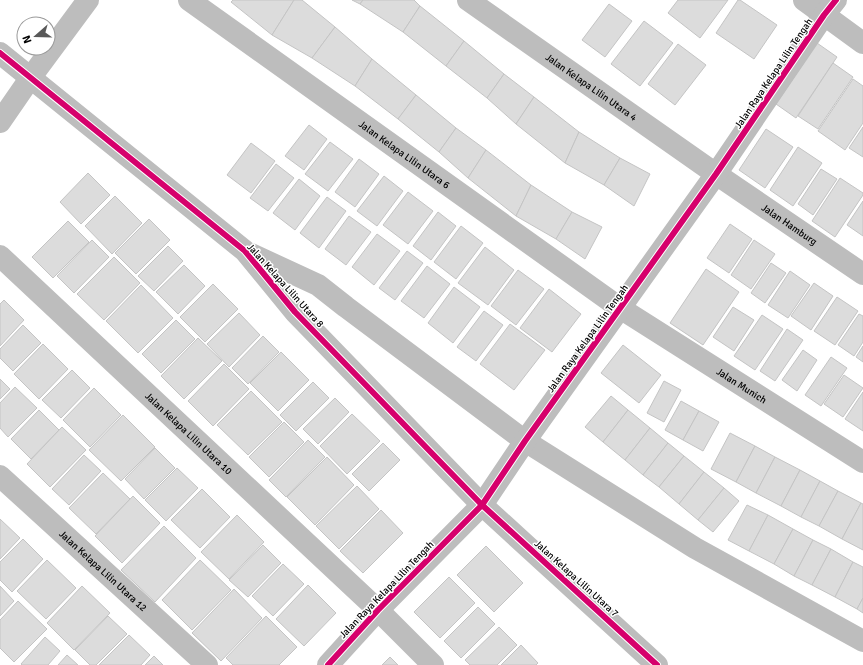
<svg xmlns="http://www.w3.org/2000/svg" width="863" height="665" font-family="Signika,sans-serif">
  <style>
    .building { fill: #dcdcdc; stroke: #c4c4c4 }
    .lines { fill: none; stroke-linecap: round; stroke-linejoin: round }
    .minor { stroke: #bdbdbd; stroke-width: 22 }
    .cycleway-casing { stroke: #fff; stroke-width: 8 }
    .cycleway { stroke: #d6006c; stroke-width: 6 }
    .labels { text-anchor: middle; stroke-width: 3; stroke-linejoin: round; paint-order: stroke }
    .street-label { font-size: 10px; fill: #000; stroke: #fff }
  </style>
  <rect width="100%" height="100%" fill="#fff"/>
  <g class="building">
    <polygon points="233,0 294,0 272,35 231,2"/>
    <polygon points="294,0 302,0 335,27 312,58 272,35"/>
    <polygon points="352,0 363,0 360,4"/>
    <polygon points="363,0 414,0 420,6 403,32 360,4"/>
    <polygon points="678,0 728,0 700,38 668,13"/>
    <polygon points="738,0 740,0 777,25 754,59 716,33"/>
    <polygon points="609,4 632,21 605,57 582,40"/>
    <polygon points="420,6 464,41 446,66 403,32"/>
    <polygon points="644,21 673,43 640,86 611,64"/>
    <polygon points="335,27 372,59 355,86 312,58"/>
    <polygon points="464,41 504,74 487,98 446,66"/>
    <polygon points="817,43 837,57 796,118 776,104"/>
    <polygon points="678,44 706,65 675,105 648,84"/>
    <polygon points="372,59 416,95 398,119 355,86"/>
    <polygon points="833,63 853,77 818,129 798,116"/>
    <polygon points="504,74 534,97 516,124 487,98"/>
    <polygon points="853,79 863,86 863,123 845,150 818,131"/>
    <polygon points="416,95 456,128 439,152 398,119"/>
    <polygon points="534,97 579,132 565,163 516,124"/>
    <polygon points="309,125 327,139 304,170 285,156"/>
    <polygon points="863,127 863,157 849,148"/>
    <polygon points="456,128 486,150 468,178 439,152"/>
    <polygon points="766,129 793,147 765,188 739,170"/>
    <polygon points="579,132 620,158 604,185 565,163"/>
    <polygon points="330,142 353,159 328,191 305,174"/>
    <polygon points="251,143 275,161 251,193 227,175"/>
    <polygon points="798,147 822,163 793,206 770,190"/>
    <polygon points="486,150 531,185 516,216 468,178"/>
    <polygon points="620,158 650,174 634,206 604,185"/>
    <polygon points="359,159 379,174 355,207 335,192"/>
    <polygon points="276,164 294,178 268,211 250,198"/>
    <polygon points="821,169 837,179 813,215 798,204"/>
    <polygon points="88,173 110,195 81,224 60,202"/>
    <polygon points="384,176 403,191 377,226 357,211"/>
    <polygon points="840,178 863,193 863,195 835,237 812,221"/>
    <polygon points="299,179 320,196 295,230 273,213"/>
    <polygon points="531,185 572,212 556,239 516,216"/>
    <polygon points="408,192 433,211 408,244 383,225"/>
    <polygon points="115,196 142,223 112,254 85,226"/>
    <polygon points="327,197 346,211 319,248 300,233"/>
    <polygon points="863,201 863,236 847,225"/>
    <polygon points="438,212 456,226 431,260 413,246"/>
    <polygon points="572,212 602,227 585,259 556,239"/>
    <polygon points="349,216 371,232 346,265 325,249"/>
    <polygon points="149,219 170,240 136,274 115,253"/>
    <polygon points="68,221 89,242 53,278 32,257"/>
    <polygon points="730,224 752,239 729,273 707,258"/>
    <polygon points="461,226 483,243 456,279 434,262"/>
    <polygon points="377,234 400,251 374,285 352,267"/>
    <polygon points="92,240 109,257 74,293 57,276"/>
    <polygon points="754,240 775,254 751,289 731,275"/>
    <polygon points="168,246 183,261 154,291 138,276"/>
    <polygon points="485,247 514,270 488,305 458,283"/>
    <polygon points="407,251 423,263 395,300 379,288"/>
    <polygon points="114,257 140,283 104,320 77,294"/>
    <polygon points="771,263 786,273 765,303 751,293"/>
    <polygon points="184,265 205,286 178,314 156,292"/>
    <polygon points="427,266 450,284 424,318 401,301"/>
    <polygon points="706,269 739,292 703,345 670,323"/>
    <polygon points="518,270 544,289 516,325 491,306"/>
    <polygon points="790,271 810,285 788,318 768,305"/>
    <polygon points="814,283 833,296 811,330 791,316"/>
    <polygon points="213,284 238,309 205,342 180,317"/>
    <polygon points="141,285 173,318 138,353 106,321"/>
    <polygon points="454,287 480,307 453,343 428,323"/>
    <polygon points="549,289 581,314 552,352 520,328"/>
    <polygon points="837,297 858,311 835,345 814,331"/>
    <polygon points="4,300 24,320 0,346 0,304"/>
    <polygon points="733,307 754,320 734,351 713,337"/>
    <polygon points="484,311 503,325 476,361 457,347"/>
    <polygon points="239,313 260,335 229,367 207,344"/>
    <polygon points="859,314 863,316 863,342 854,356 838,345"/>
    <polygon points="762,315 783,329 755,370 734,356"/>
    <polygon points="176,320 195,339 161,373 142,354"/>
    <polygon points="510,324 545,350 514,390 480,364"/>
    <polygon points="23,325 41,343 13,371 0,358 0,349"/>
    <polygon points="787,329 803,340 775,381 760,371"/>
    <polygon points="263,336 279,352 248,384 232,368"/>
    <polygon points="198,338 222,361 184,399 161,376"/>
    <polygon points="43,344 68,369 39,399 14,374"/>
    <polygon points="623,345 661,375 639,403 601,373"/>
    <polygon points="863,346 863,362 856,357"/>
    <polygon points="803,350 817,360 797,391 782,380"/>
    <polygon points="281,352 309,380 278,411 250,383"/>
    <polygon points="831,357 847,368 821,406 805,395"/>
    <polygon points="224,364 249,389 213,426 188,401"/>
    <polygon points="72,370 90,388 61,418 42,400"/>
    <polygon points="844,375 863,388 843,417 824,404"/>
    <polygon points="0,379 10,389 0,399"/>
    <polygon points="664,381 681,390 664,422 647,413"/>
    <polygon points="313,382 329,398 296,431 280,415"/>
    <polygon points="15,387 37,408 8,437 0,428 0,403"/>
    <polygon points="94,388 121,415 90,447 63,420"/>
    <polygon points="251,391 282,422 248,455 217,425"/>
    <polygon points="863,392 863,431 845,419"/>
    <polygon points="611,396 628,410 603,442 585,427"/>
    <polygon points="335,398 349,412 318,444 303,429"/>
    <polygon points="681,401 699,411 683,440 665,430"/>
    <polygon points="39,410 59,430 31,459 11,439"/>
    <polygon points="628,410 650,428 625,460 603,442"/>
    <polygon points="699,411 719,422 703,451 683,440"/>
    <polygon points="352,414 380,441 347,474 320,446"/>
    <polygon points="123,415 155,447 121,481 89,450"/>
    <polygon points="284,422 304,442 269,477 249,457"/>
    <polygon points="62,427 86,450 50,487 27,464"/>
    <polygon points="650,428 668,443 643,475 625,460"/>
    <polygon points="730,433 755,446 736,482 711,469"/>
    <polygon points="308,440 325,457 286,497 269,480"/>
    <polygon points="383,443 400,460 369,491 352,474"/>
    <polygon points="668,443 684,456 659,487 643,475"/>
    <polygon points="755,446 775,457 756,493 736,482"/>
    <polygon points="155,448 175,468 144,499 125,479"/>
    <polygon points="84,455 101,471 69,505 52,489"/>
    <polygon points="684,456 704,472 679,504 659,487"/>
    <polygon points="327,457 354,485 315,525 287,497"/>
    <polygon points="775,457 800,470 781,506 756,493"/>
    <polygon points="177,468 198,488 166,521 145,500"/>
    <polygon points="800,470 820,481 801,517 781,506"/>
    <polygon points="704,472 724,488 698,520 679,504"/>
    <polygon points="103,473 130,499 96,534 69,508"/>
    <polygon points="820,481 838,491 819,526 801,517"/>
    <polygon points="357,486 379,509 339,549 316,526"/>
    <polygon points="724,488 739,501 713,532 698,520"/>
    <polygon points="202,489 230,517 200,548 171,520"/>
    <polygon points="838,491 861,503 842,539 819,526"/>
    <polygon points="133,496 160,523 122,563 95,536"/>
    <polygon points="861,503 863,504 863,550 842,539"/>
    <polygon points="747,505 768,515 749,551 728,540"/>
    <polygon points="381,510 403,533 363,573 340,551"/>
    <polygon points="237,515 264,542 229,579 201,552"/>
    <polygon points="768,515 793,529 774,564 749,551"/>
    <polygon points="0,519 20,538 0,559"/>
    <polygon points="164,526 196,558 155,602 121,570"/>
    <polygon points="793,529 813,540 794,576 774,564"/>
    <polygon points="23,539 43,559 12,592 0,580 0,562"/>
    <polygon points="813,540 831,549 812,585 794,576"/>
    <polygon points="263,545 281,563 248,597 229,580"/>
    <polygon points="486,546 523,583 494,612 457,575"/>
    <polygon points="831,549 853,562 835,597 812,585"/>
    <polygon points="47,560 76,588 46,619 17,591"/>
    <polygon points="200,560 231,590 192,630 162,600"/>
    <polygon points="853,562 863,567 863,598 857,609 835,597"/>
    <polygon points="283,564 304,584 273,616 252,596"/>
    <polygon points="449,577 475,603 440,638 414,612"/>
    <polygon points="308,585 336,613 304,646 276,619"/>
    <polygon points="0,586 14,601 0,616"/>
    <polygon points="82,586 110,613 74,650 47,623"/>
    <polygon points="234,589 262,618 221,661 192,633"/>
    <polygon points="863,598 863,613 857,609"/>
    <polygon points="18,601 47,629 14,662 0,648 0,620"/>
    <polygon points="478,607 495,624 461,658 444,641"/>
    <polygon points="108,616 127,634 96,665 90,665 75,650"/>
    <polygon points="266,616 297,647 279,665 233,665 226,658"/>
    <polygon points="499,627 517,645 497,665 470,665 465,660"/>
    <polygon points="129,635 150,655 141,665 99,665"/>
    <polygon points="45,637 60,651 48,665 22,665 21,664"/>
    <polygon points="521,645 538,663 536,665 501,665"/>
    <polygon points="67,655 78,665 58,665"/>
    <polygon points="154,656 163,665 145,665"/>
    <polygon points="390,657 398,665 382,665"/>
  </g>
  <g class="lines">
    <g class="minor">
      <path id="s1" d="M189 0 620 308 863 462"/>
      <path id="s2" d="M468 0 716 174 863 274"/>
      <polyline points="804,0 863,43"/>
      <polyline points="0,53 245,251 295,312 482,505 657,665"/>
      <polyline points="0,122 31,77 88,0"/>
      <polyline points="251,254 318,285 346,307 525,441 695,548 863,641"/>
      <path id="s3" d="M0 256 378 610 433 665"/>
      <path id="s4" d="M0 476 207 665"/>
      <polyline points="328,665 378,610 482,505 525,441 716,174 824,15 836,0"/>
    </g>
    <defs>
      <g id="cycleway">
        <polyline points="0,53 245,251 295,312 482,505 657,665"/>
        <polyline points="328,665 378,610 482,505 525,441 716,174 824,15 836,0"/>
      </g>
    </defs>
    <use href="#cycleway" class="cycleway-casing"/>
    <use href="#cycleway" class="cycleway"/>
  </g>
  <g class="labels">
    <g class="street-label">
      <text transform="translate(773 73) rotate(-56)" y="4">Jalan Raya Kelapa Lilin Tengah</text>
      <text dy="4" stroke="none"><textPath href="#s2" startOffset="151">Jalan Kelapa Lilin Utara 4</textPath></text>
      <text dy="4" stroke="none"><textPath href="#s1" startOffset="265">Jalan Kelapa Lilin Utara 6</textPath></text>
      <text dy="4" stroke="none"><textPath href="#s2" startOffset="392">Jalan Hamburg</textPath></text>
      <text transform="translate(286 285) rotate(48)" y="4">Jalan Kelapa Lilin Utara 8</text>
      <text transform="translate(587 338) rotate(-54)" y="4">Jalan Raya Kelapa Lilin Tengah</text>
      <text dy="4" stroke="none"><textPath href="#s1" startOffset="674">Jalan Munich</textPath></text>
      <text dy="4" stroke="none"><textPath href="#s3" startOffset="259">Jalan Kelapa Lilin Utara 10</textPath></text>
      <text dy="4" stroke="none"><textPath href="#s4" startOffset="140">Jalan Kelapa Lilin Utara 12</textPath></text>
      <text transform="translate(577 578) rotate(42)" y="4">Jalan Kelapa Lilin Utara 7</text>
      <text transform="translate(386 589) rotate(-46)" y="4">Jalan Raya Kelapa Lilin Tengah</text>
    </g>
  </g>
  <g transform="translate(36 36) rotate(250)"><circle r="19" fill="#ffffff" stroke="#999999"/>
  <path d="M0-3L7 15L0 10L-7 15Z" fill="#595959"/>
  <text y="-6" font-size="11" font-weight="bold" text-anchor="middle" fill="#000000">N</text>
  </g>
</svg>
